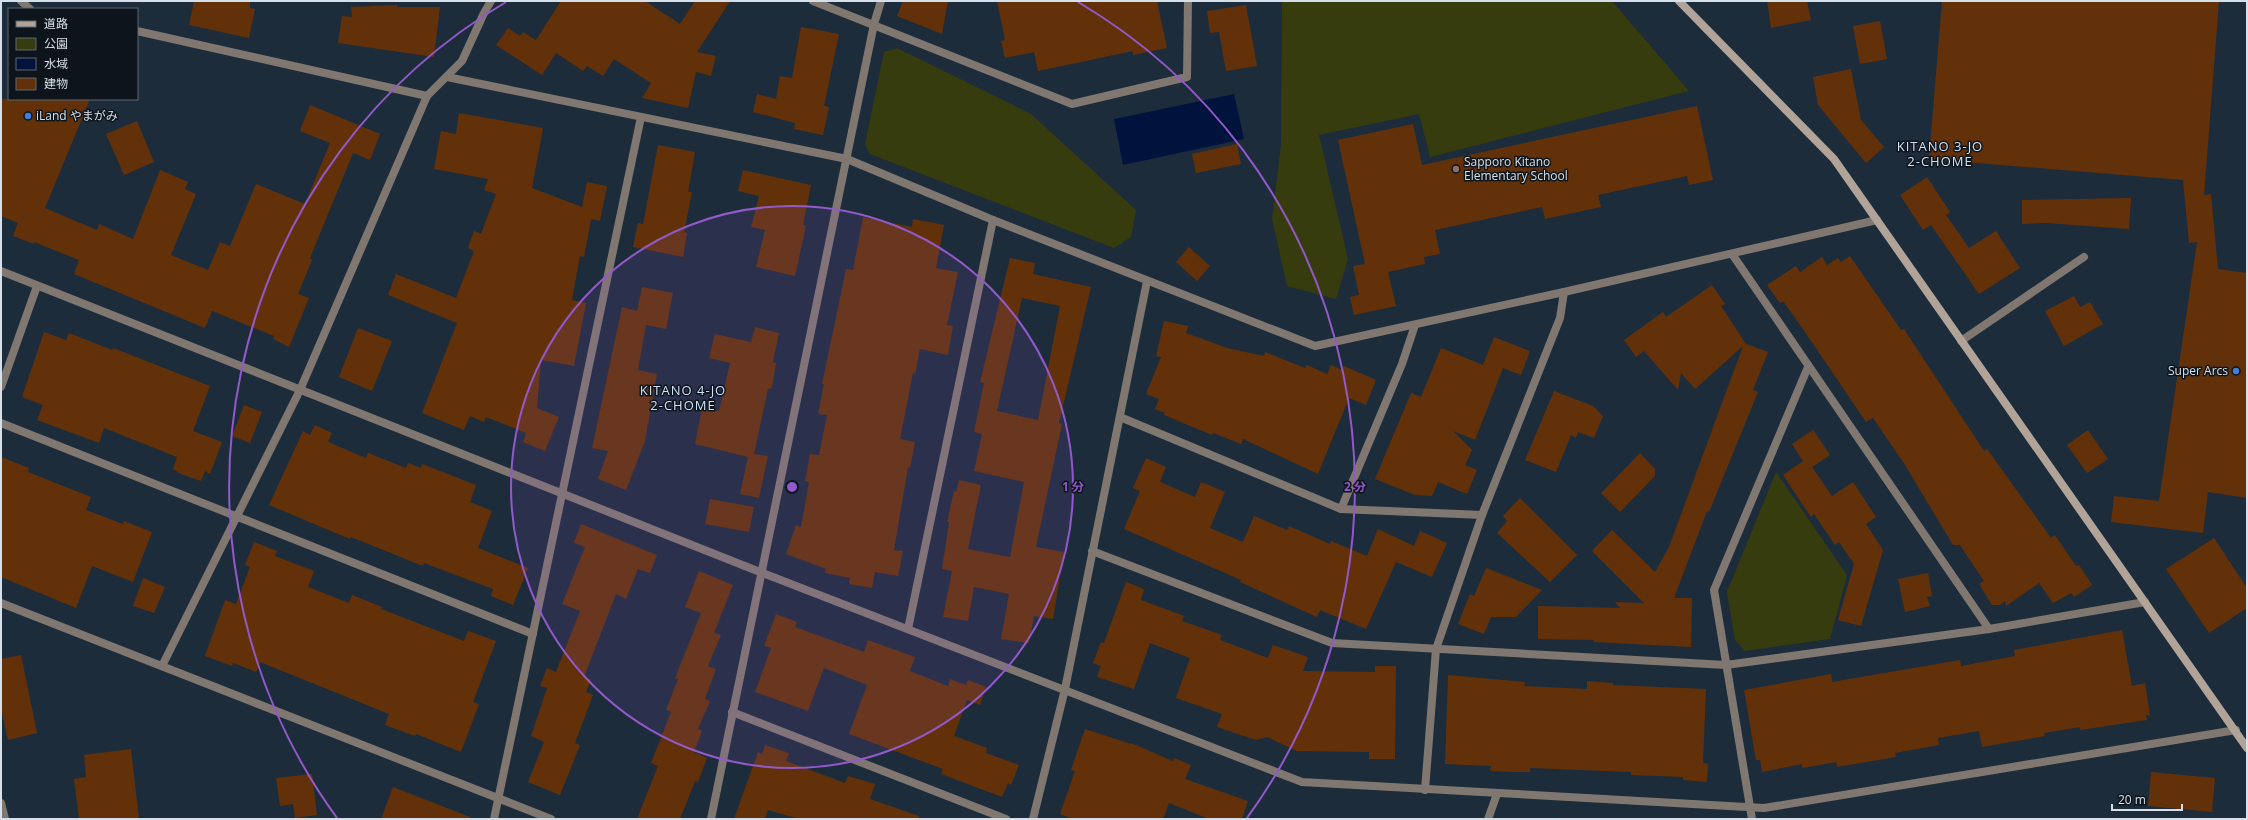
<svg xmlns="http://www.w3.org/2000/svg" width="2248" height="820" font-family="'Open Sans','Noto Sans JP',sans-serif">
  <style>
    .green { fill: #363c0e }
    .water { fill: #00133d }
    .building { fill: #633109; fill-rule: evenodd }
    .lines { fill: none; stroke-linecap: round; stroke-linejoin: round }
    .lane { stroke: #807770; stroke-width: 8 }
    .street { stroke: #807770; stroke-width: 8 }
    .secondary { stroke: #b1a397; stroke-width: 8 }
    .ring { fill: none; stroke: #9259ca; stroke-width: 2 }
    .shop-dot { fill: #3f7fe0; stroke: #0d141b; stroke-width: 1.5 }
    .education-dot { fill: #8d6e63; stroke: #0d141b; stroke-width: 1.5 }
    .labels { text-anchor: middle; stroke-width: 3; stroke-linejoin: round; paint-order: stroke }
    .poi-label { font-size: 12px; fill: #d6e0ea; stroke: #0d141b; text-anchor: start }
    .neighbourhood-label { font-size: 13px; letter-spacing: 1px; fill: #cfe2f6; stroke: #0d141b }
    .centre { fill: #9259ca; stroke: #0d141b; stroke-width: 2 }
    .ring-label { font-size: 12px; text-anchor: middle; font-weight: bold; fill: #9259ca; stroke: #0d141b; stroke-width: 3; stroke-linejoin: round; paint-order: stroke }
  </style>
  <rect width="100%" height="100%" fill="#1d2c3b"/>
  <g class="green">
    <polygon points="1282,1 1612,1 1689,91 1430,157 1419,114 1319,135 1348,259 1336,299 1287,286 1272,219 1281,145"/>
    <polygon points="897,48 1031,114 1136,210 1131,237 1114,248 870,154 865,144 884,52"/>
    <polygon points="1776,472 1847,575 1830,639 1745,651 1735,640 1727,592"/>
  </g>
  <polygon class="water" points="1234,94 1244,139 1123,165 1114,119"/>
  <g class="building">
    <polygon points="194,1 250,1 250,8 255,9 249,38 189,25"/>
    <polygon points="561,1 645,1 680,24 695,1 730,1 697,52 716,56 711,76 696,72 688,108 642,98 651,83 614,59 603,76 587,66 583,71 556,53 542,75 496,45 508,28 520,36 523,32 536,40"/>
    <polygon points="903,1 948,1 942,34 897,16"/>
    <polygon points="997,1 1157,1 1167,48 1133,55 1133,51 1038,71 1034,52 1005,58 1001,41 1005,40"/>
    <polygon points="1767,1 1807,1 1811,20 1771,28"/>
    <polygon points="1942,1 2219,1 2204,195 2211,194 2218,269 2247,273 2247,498 2208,492 2203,533 2111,522 2114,496 2159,501 2197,242 2189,243 2183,180 1929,159"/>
    <polygon points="397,5 397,7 440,7 434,57 338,43 342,16 352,17 351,7"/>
    <polygon points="1246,5 1257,66 1226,71 1219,32 1210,33 1207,11"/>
    <polygon points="1880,21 1887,59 1860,64 1853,26"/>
    <polygon points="801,27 839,34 824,106 829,107 823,135 794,129 795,123 753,112 757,94 776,99 780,76 792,78"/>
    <polygon points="1851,69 1861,120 1884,147 1866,163 1818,105 1813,77"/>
    <polygon points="1,99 90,99 45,208 97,230 99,224 133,239 160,170 188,182 185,189 196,194 171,255 208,270 220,242 230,246 256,184 305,204 330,143 300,131 310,105 380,134 370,160 353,153 310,258 312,260 298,294 309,298 289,347 273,339 274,336 212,311 205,328 74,274 79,260 34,242 34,244 13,236 18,223 1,216"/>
    <polygon points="1697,106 1713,180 1689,185 1687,176 1598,195 1601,207 1545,219 1542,207 1435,230 1440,254 1424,257 1425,264 1388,272 1396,306 1354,315 1350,297 1359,295 1353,266 1365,264 1338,140 1413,124 1422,165"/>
    <polygon points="459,113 543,128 532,188 582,207 587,182 607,186 600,221 591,219 584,257 580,256 572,300 586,303 574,366 541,360 537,408 559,417 545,451 523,442 526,433 486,417 484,422 470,416 464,430 422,413 457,323 388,295 396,274 456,298 474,251 468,248 474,231 481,234 496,194 484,190 488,179 434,169 441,131 456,134"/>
    <polygon points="137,121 154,162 124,175 106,134"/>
    <polygon points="1237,144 1241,164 1196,173 1192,154"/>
    <polygon points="658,145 695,152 688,192 692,192 684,232 687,233 683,257 633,247 638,223 643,224"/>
    <polygon points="743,170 811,185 803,225 806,226 795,276 756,267 765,230 751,227 759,196 738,191"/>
    <polygon points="1927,177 1950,212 1946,215 1969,248 1996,231 2020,268 1979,294 1931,225 1923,230 1900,195"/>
    <polygon points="2131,198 2129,229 2046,223 2022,224 2022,200"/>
    <polygon points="863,217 912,227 913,219 944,225 936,268 958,272 947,325 953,326 948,355 920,349 915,374 913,373 900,439 915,442 910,468 908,467 894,550 903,551 898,576 875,572 872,588 849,584 850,578 825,573 826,569 786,554 796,525 801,527 809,482 805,481 810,454 819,455 827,415 818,414 824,384 822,384 846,269 853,270"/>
    <polygon points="1189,247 1210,266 1197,281 1176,262"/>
    <polygon points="1850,256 1901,330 1904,329 1984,451 1987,449 2051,538 2055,535 2076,566 2079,565 2092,585 2074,597 2071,593 2053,603 2039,583 2006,606 2005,601 2000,605 1992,605 1979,584 1984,581 1960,545 1953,545 1905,465 1873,418 1866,422 1803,329 1783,301 1780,303 1767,285 1796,266 1800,272 1822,257 1827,265 1838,258 1841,262"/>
    <path d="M1010 258 1035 263 1033 274 1091 287 1059 423 1062 424 1036 547 1064 552 1053 619 1034 616 1029 643 1001 639 1009 594 974 587 968 621 943 617 952 571 942 569 949 522H947L954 491 956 492 959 480 981 485 968 549 1010 557 1024 482 974 471 982 434 974 432 984 383 980 382ZM1022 298 1060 306 1038 420 997 411Z"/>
    <polygon points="1712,285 1725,304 1721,306 1746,344 1768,352 1753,390 1758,392 1709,512 1707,511 1674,598 1692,598 1691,647 1594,642 1594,640 1538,639 1538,606 1620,608 1615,602 1644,603 1592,551 1612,530 1655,572 1669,547 1743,346 1695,389 1681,373 1678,390 1644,351 1636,357 1624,340 1663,312 1666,317"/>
    <polygon points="642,287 673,293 666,329 646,325 638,370 657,374 645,441 626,490 598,479 608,451 592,448 622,307 637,311"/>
    <polygon points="2074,296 2080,307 2090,302 2103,324 2064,346 2045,311"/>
    <polygon points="1164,321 1188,326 1186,333 1227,348 1264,356 1265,352 1305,368 1307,365 1327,374 1331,365 1342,370 1344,366 1376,380 1366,405 1349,398 1318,474 1243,439 1241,444 1213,433 1212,435 1164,415 1165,413 1155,409 1159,399 1146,394 1161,357 1156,356"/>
    <polygon points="755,327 779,333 773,362 776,363 773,382 771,389 768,389 754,454 768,456 759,498 740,494 748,457 695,444 702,408 719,411 730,363 709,358 715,334 751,342"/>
    <polygon points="358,328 392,341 372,391 339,377"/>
    <polygon points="44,332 66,340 69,333 112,350 113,348 210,386 193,431 222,442 210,474 205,471 201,481 181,474 173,469 177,457 104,428 99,443 37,420 43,405 22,397"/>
    <polygon points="1494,337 1530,351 1521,375 1503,368 1475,440 1453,431 1472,450 1465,465 1477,470 1467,494 1438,482 1432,496 1415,495 1375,479 1411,393 1421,397 1441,348 1483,365"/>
    <polygon points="1554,391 1593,406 1603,416 1594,438 1578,432 1576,438 1571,435 1556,472 1525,460"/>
    <polygon points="244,405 262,412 250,443 232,436"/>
    <polygon points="315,425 332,433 328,442 366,458 368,453 406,468 408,463 421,468 422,464 476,485 470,502 492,511 478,548 528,568 513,605 491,596 493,589 424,563 423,566 351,537 350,539 269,505 303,431 310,435"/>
    <polygon points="1813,430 1830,455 1812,467 1832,496 1853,482 1876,517 1866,524 1883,550 1861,626 1838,620 1854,564 1839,542 1835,545 1814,514 1811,517 1783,475 1803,461 1792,444"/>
    <polygon points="2088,430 2108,459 2087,473 2067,445"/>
    <polygon points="1640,453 1655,469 1655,476 1620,512 1601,493"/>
    <polygon points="1,457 29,468 28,472 91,497 86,510 123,524 124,521 152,532 133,582 92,566 76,608 1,577"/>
    <polygon points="1146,458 1166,467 1160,482 1195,497 1201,482 1225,492 1210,528 1243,542 1254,516 1287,530 1289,526 1330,544 1331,541 1367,556 1378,529 1414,546 1420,531 1447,543 1432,577 1396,562 1366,629 1320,610 1317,617 1240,582 1241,580 1124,529 1140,491 1133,488"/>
    <polygon points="1520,498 1577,555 1550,582 1497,533 1507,521 1503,516"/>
    <polygon points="710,499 754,507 749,532 705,524"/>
    <polygon points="581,524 657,555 650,573 638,569 626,599 616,594 584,677 591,680 586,692 593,695 575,743 580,745 560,795 528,782 544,742 531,736 547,688 540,686 547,668 556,672 580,611 562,604 585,547 574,543"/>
    <polygon points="2214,538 2247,588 2247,608 2209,633 2166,569"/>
    <polygon points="254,542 277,551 275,556 314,571 308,587 349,603 352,595 382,607 381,609 464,641 468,631 496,641 473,702 479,704 461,752 416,734 415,736 385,725 389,714 260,662 256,672 233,663 232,666 205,656 225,600 236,604 250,567 245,565"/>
    <polygon points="1486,568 1542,590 1516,617 1491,617 1484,634 1458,624 1470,594 1474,596"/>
    <polygon points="699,571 733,585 714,633 721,635 708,666 716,669 705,699 710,701 698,729 702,731 694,752 707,758 698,782 695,781 680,819 637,819 658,766 651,763 671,712 666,710 678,679 675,678 701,613 685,607"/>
    <polygon points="1928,573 1932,596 1927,597 1930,606 1905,612 1898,579"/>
    <polygon points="143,578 165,587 154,613 133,606"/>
    <polygon points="1126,582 1144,589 1141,600 1184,616 1182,621 1222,635 1220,640 1268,658 1273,645 1308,657 1303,671 1375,672 1375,666 1396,666 1395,759 1369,759 1369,752 1297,751 1267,737 1256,740 1217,727 1222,714 1176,698 1190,658 1150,643 1134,689 1097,677 1101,666 1093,663 1101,642 1104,643"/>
    <polygon points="776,614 797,622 795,627 864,652 868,640 915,657 910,671 948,686 950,679 966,685 968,680 986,687 980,705 967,700 954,736 987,748 986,753 1019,765 1011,785 1008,783 1002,797 941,774 943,769 849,734 867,685 824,668 808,711 755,692 771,648 764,646"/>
    <polygon points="2122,630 2132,686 2145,683 2150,715 2146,715 2147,720 2080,730 2080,727 2044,733 2045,736 1982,747 1979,731 1938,738 1939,745 1895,753 1896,757 1837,767 1836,762 1802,768 1802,764 1762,772 1760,760 1756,760 1744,690 1831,674 1832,682 1960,660 1961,666 2015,656 2014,650"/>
    <polygon points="21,655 37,733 8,740 1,709 1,659"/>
    <polygon points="1448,675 1525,682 1524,686 1587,689 1587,681 1613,683 1613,685 1706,689 1703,763 1708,764 1707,782 1683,780 1683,777 1631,775 1631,772 1530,768 1530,772 1513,772 1490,771 1491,766 1445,764"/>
    <polygon points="1085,729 1131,744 1131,743 1173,761 1174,758 1191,765 1185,779 1248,801 1242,819 1209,819 1169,803 1163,819 1073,819 1060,814 1075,771 1071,770"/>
    <polygon points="765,745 789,753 786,761 845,783 848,776 875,784 870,799 919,816 919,819 799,819 768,810 765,819 734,819 758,752 762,754"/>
    <polygon points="131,749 139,819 79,819 74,779 86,777 84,755"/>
    <polygon points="2151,772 2215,778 2212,812 2148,806"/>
    <polygon points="312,774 317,815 295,818 293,804 280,806 276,778"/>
    <polygon points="393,787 470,817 469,819 381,819"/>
  </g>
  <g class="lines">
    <polyline class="lane" points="1961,341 2084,257"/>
    <g class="street">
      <polyline points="21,1 30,9"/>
      <polyline points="813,1 1072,104 1187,77 1188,1"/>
      <polyline points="137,31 427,96"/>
      <polyline points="447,77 847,159 993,220 1315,346 1564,292 1877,220"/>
      <polyline points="1732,254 1989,629"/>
      <polyline points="1,271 760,572 1302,782 1764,808 2236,730"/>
      <polyline points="1,387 37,286"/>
      <polyline points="1120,417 1341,509 1482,515"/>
      <polyline points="1,423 533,634"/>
      <polyline points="1341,509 1402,364 1415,325"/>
      <polyline points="1092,551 1332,643 1726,665 1989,629 2145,602"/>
      <polyline points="1,603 551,819"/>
      <polyline points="908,629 993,220"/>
      <polyline points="162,666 300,390 427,96 462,61 484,13 491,1"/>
      <polyline points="732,712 1006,819"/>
      <polyline points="1425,790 1436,649 1482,515 1560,318 1564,292"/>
      <polyline points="1,803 5,819"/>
      <polyline points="494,819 641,117"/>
      <polyline points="711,819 874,24 881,1"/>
      <polyline points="1033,819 1065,689 1147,281"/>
      <polyline points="1488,819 1497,794"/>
      <polyline points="1752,819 1714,590 1808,367"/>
    </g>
    <polyline class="secondary" points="1679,1 1834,159 2247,748"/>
  </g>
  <circle cx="792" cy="487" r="281" fill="#9259ca" fill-opacity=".12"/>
  <g class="ring">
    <circle cx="792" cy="487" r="281"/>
    <path d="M337 818A563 563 0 0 1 506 2M1078 2A563 563 0 0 1 1247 818"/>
  </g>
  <g class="shop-dot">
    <circle cx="28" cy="116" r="4"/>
    <circle cx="2236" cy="371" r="4"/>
  </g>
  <circle class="education-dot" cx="1456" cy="169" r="4"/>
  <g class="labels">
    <g class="poi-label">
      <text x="36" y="120">iLand やまがみ</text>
      <text x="1464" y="166">Sapporo Kitano<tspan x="1464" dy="14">Elementary School</tspan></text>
      <text x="2228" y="375" text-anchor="end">Super Arcs</text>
    </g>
    <g class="neighbourhood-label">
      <text x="1940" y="151">KITANO 3-JO<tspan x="1940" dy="15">2-CHOME</tspan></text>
      <text x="683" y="395">KITANO 4-JO<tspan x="683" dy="15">2-CHOME</tspan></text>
    </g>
  </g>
  <circle cx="792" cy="487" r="6" class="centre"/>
  <g class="ring-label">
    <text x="1073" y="491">1 分</text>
    <text x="1355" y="491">2 分</text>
  </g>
  <rect width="2248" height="820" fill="none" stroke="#d6e0ea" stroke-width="4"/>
  <rect x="8" y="8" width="130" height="92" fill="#0d141b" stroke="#5d666e"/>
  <rect x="16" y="21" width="20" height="6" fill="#b1a397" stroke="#5d666e"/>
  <text x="44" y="28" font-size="12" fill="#d6e0ea">道路</text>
  <rect x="16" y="38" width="20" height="12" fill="#363c0e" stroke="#5d666e"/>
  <text x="44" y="48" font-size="12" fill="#d6e0ea">公園</text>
  <rect x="16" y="58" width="20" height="12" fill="#00133d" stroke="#5d666e"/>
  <text x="44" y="68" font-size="12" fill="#d6e0ea">水域</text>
  <rect x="16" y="78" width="20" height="12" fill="#633109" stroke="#5d666e"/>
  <text x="44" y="88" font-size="12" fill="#d6e0ea">建物</text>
  <path d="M2112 804v6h70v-6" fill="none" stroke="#d6e0ea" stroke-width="2"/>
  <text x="2118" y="804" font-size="12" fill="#d6e0ea" stroke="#0d141b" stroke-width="3" paint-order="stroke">20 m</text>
</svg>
